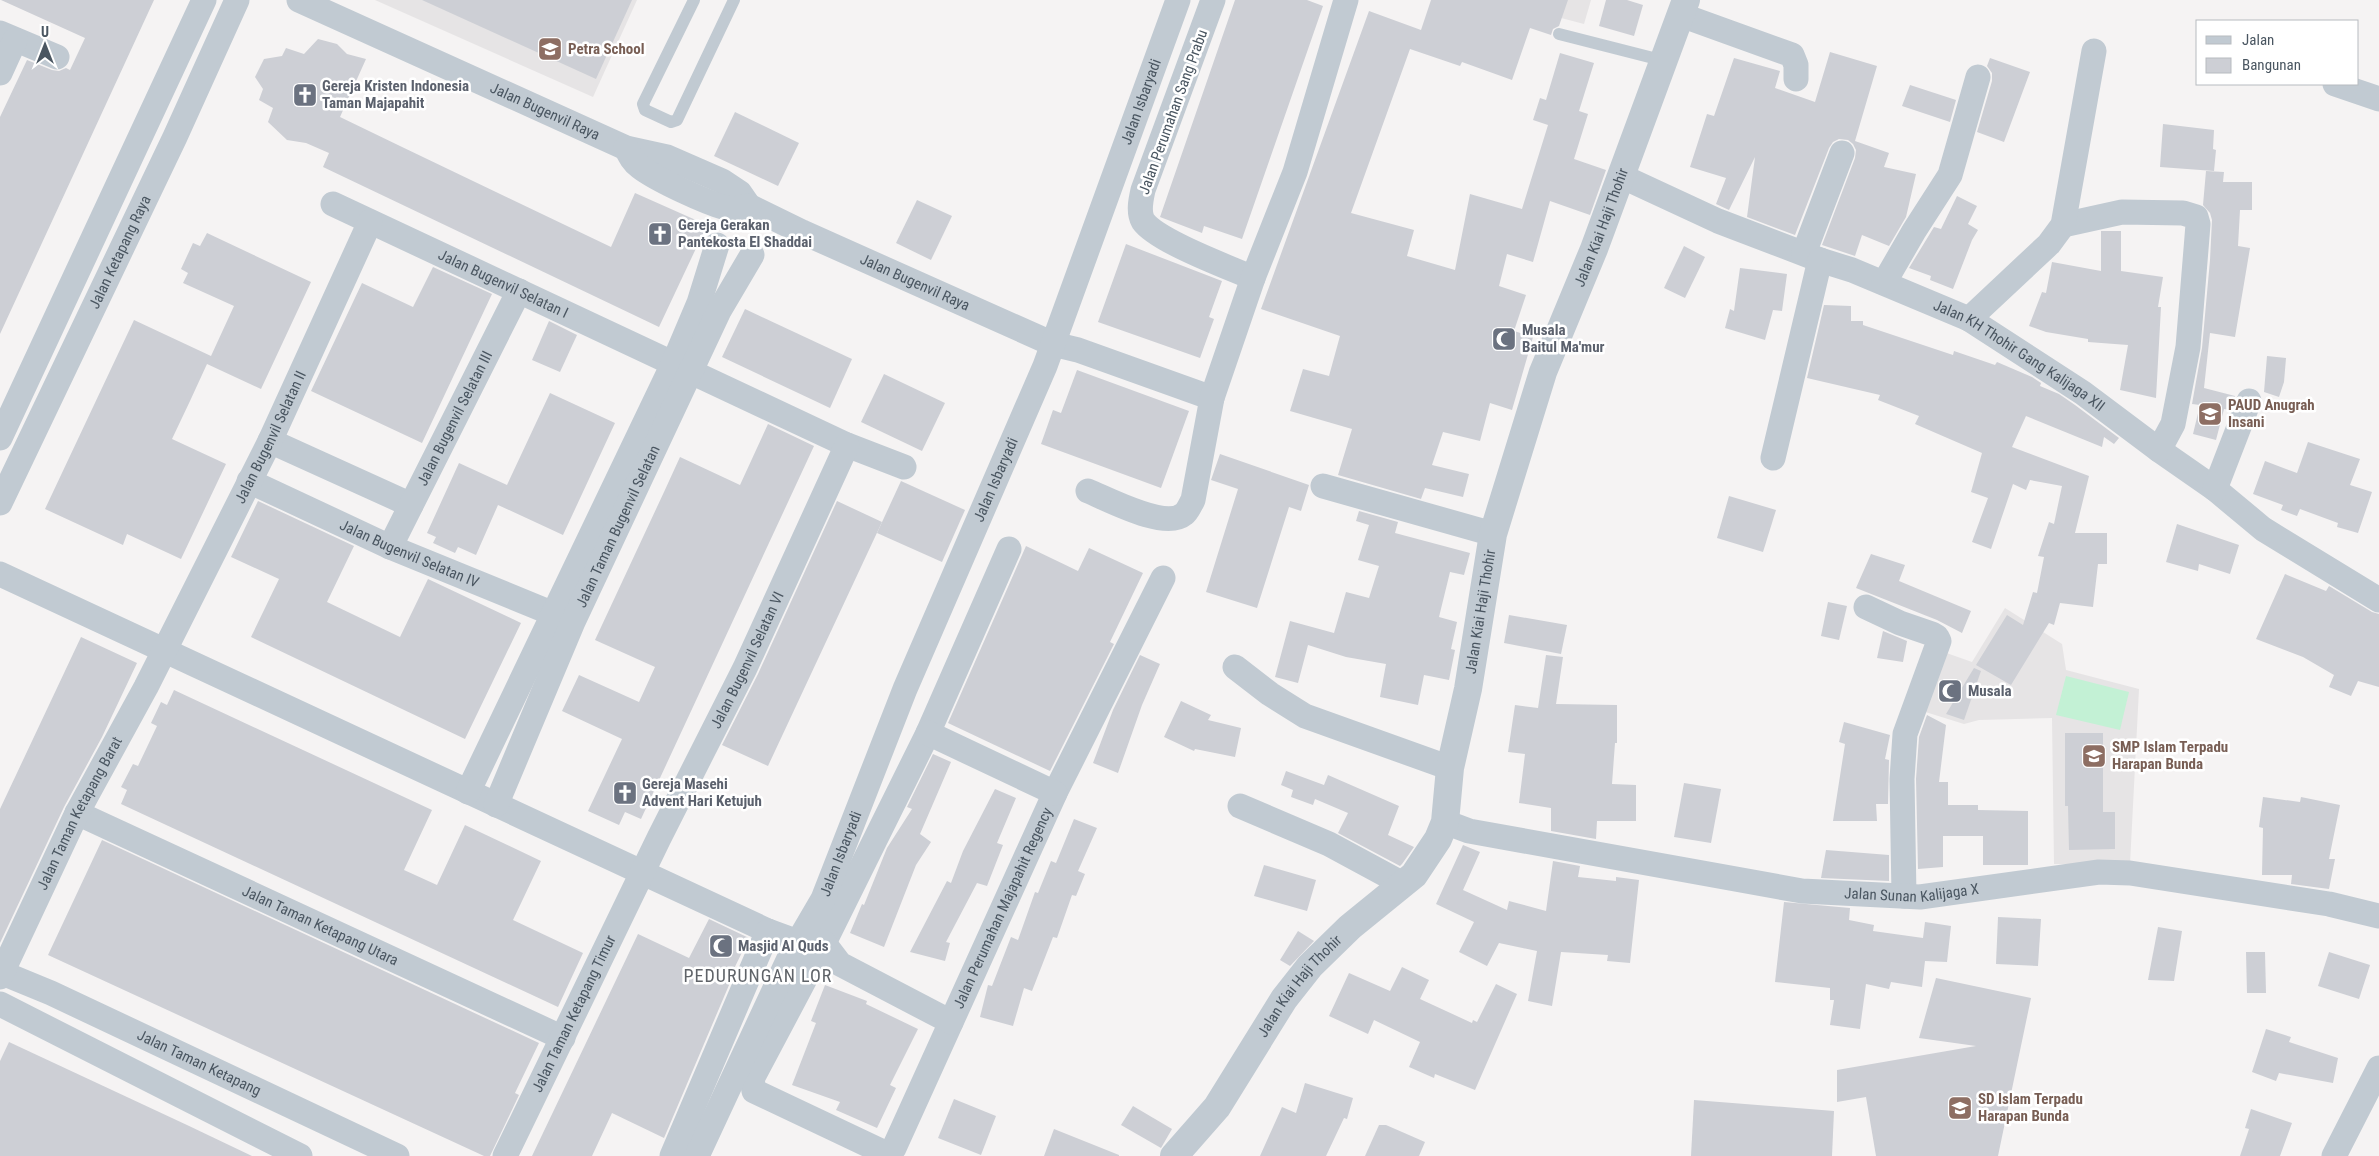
<svg xmlns="http://www.w3.org/2000/svg" width="2379" height="1156" font-family="'Roboto Condensed',sans-serif">
  <style>
    .education { fill: #e6e4e5 }
    .green { fill: #c3f1d5 }
    .building { fill: #cdcfd5 }
    .lines { fill: none; stroke-linecap: round; stroke-linejoin: round }
    .service { stroke: #c1cad2; stroke-width: 12 }
    .minor { stroke: #c1cad2; stroke-width: 25 }
    .tertiary { stroke: #c1cad2; stroke-width: 28 }
    .labels { text-anchor: middle; stroke-width: 5; stroke-linejoin: round; paint-order: stroke }
    .education-label { font-size: 15px; font-weight: bold; fill: #785e54; stroke: #fff; text-anchor: start }
    .worship-label { font-size: 15px; font-weight: bold; fill: #5b616d; stroke: #fff; text-anchor: start }
    .street-label { font-size: 15px; fill: #4a5661; stroke: #fff }
    .quarter-label { font-size: 18px; letter-spacing: 1px; fill: #5f6368; stroke: #fff }
  </style>
  <rect width="100%" height="100%" fill="#f5f3f3"/>
  <g class="education">
    <polygon points="375,0 637,0 593,97"/>
    <polygon points="1492,0 1591,0 1584,24"/>
    <polygon points="2005,608 2062,644 2066,670 2139,689 2130,864 2054,864 2052,718 1979,720 1964,724 1919,710 1938,650 1972,662"/>
  </g>
  <polygon class="green" points="2066,676 2129,692 2120,730 2056,715"/>
  <g class="building">
    <polygon points="1,0 154,0 0,334 0,117 27,60 52,70 59,71 66,68 70,70 85,38"/>
    <polygon points="422,0 632,0 596,79"/>
    <polygon points="1235,0 1307,0 1323,6 1242,239 1204,226 1202,233 1160,217"/>
    <polygon points="1431,0 1568,0 1559,26 1553,29 1551,35 1530,28 1512,80 1462,62 1460,66 1410,49 1351,213 1414,230 1407,256 1455,270 1470,194 1522,209 1548,125 1533,120 1540,98 1546,100 1560,53 1594,63 1579,111 1588,114 1574,159 1606,170 1590,215 1550,201 1533,262 1507,254 1499,286 1526,295 1514,331 1533,337 1512,410 1490,403 1480,441 1443,432 1432,465 1469,474 1463,497 1425,488 1421,499 1338,475 1352,429 1290,411 1303,369 1329,376 1340,336 1261,309 1369,11 1421,30"/>
    <polygon points="1606,0 1627,0 1643,5 1634,36 1599,26"/>
    <polygon points="318,39 337,44 347,54 366,59 340,117 400,146 611,247 635,193 707,225 659,327 323,167 329,153 306,143 287,140 268,122 273,108 259,100 263,89 255,77 264,59 282,56 286,48 304,54"/>
    <polygon points="1830,52 1877,66 1855,141 1889,153 1884,167 1916,174 1906,217 1889,246 1862,235 1855,256 1822,245 1855,158 1856,150 1853,144 1848,140 1839,139 1833,142 1829,148 1795,235 1747,217 1755,157 1729,210 1716,204 1726,178 1690,167 1707,114 1714,116 1734,58 1780,71 1775,88 1815,102"/>
    <polygon points="1990,58 2030,72 2004,142 1977,132 1992,81 1992,73 1987,66"/>
    <polygon points="1910,85 1956,100 1950,122 1902,106"/>
    <polygon points="735,112 799,143 778,186 714,156"/>
    <polygon points="2163,124 2214,130 2213,149 2216,150 2214,171 2160,167"/>
    <polygon points="2206,171 2224,172 2223,182 2252,182 2252,210 2240,210 2238,246 2250,248 2235,337 2210,333 2204,388 2235,396 2230,410 2224,409 2216,440 2193,434 2200,405 2192,404 2202,348 2210,260 2212,220 2210,213 2203,205"/>
    <polygon points="1957,196 1977,206 1968,224 1978,230 1972,240 1953,289 1930,280 1931,276 1909,268 1934,227 1941,229"/>
    <polygon points="917,200 952,216 931,260 896,243"/>
    <polygon points="2101,231 2121,231 2121,271 2163,277 2158,307 2161,307 2156,398 2120,390 2128,345 2088,342 2088,339 2046,332 2029,326 2042,292 2046,293 2052,262 2101,271"/>
    <polygon points="207,233 311,282 261,389 207,364 190,401 172,439 226,464 181,559 127,534 123,545 45,509 134,320 211,356 234,306 183,283 188,273 181,269 193,243 200,246"/>
    <polygon points="1126,244 1222,281 1209,317 1214,319 1200,358 1098,322"/>
    <polygon points="1684,246 1705,257 1685,298 1664,288"/>
    <polygon points="433,267 492,294 422,443 311,391 362,283 413,307"/>
    <polygon points="1740,268 1787,274 1782,311 1773,310 1765,340 1725,328 1730,309 1734,311"/>
    <polygon points="1824,305 1851,306 1851,321 1863,321 1863,325 1953,355 1954,351 1995,365 1997,362 2032,377 2041,383 2040,386 2059,394 2075,405 2119,438 2114,444 2104,437 2102,447 2026,416 2012,447 2089,476 2075,533 2107,533 2107,564 2098,564 2093,607 2060,603 2054,625 2049,623 2011,685 1976,665 2007,615 2023,625 2033,592 2037,593 2044,557 2038,556 2049,522 2054,524 2062,486 2030,480 2026,490 2013,484 1991,549 1972,542 1988,498 1971,492 1982,453 1915,424 1919,416 1878,400 1880,395 1807,378"/>
    <polygon points="745,309 852,359 830,408 722,357"/>
    <polygon points="549,321 577,335 560,372 532,360"/>
    <polygon points="2267,356 2286,358 2284,382 2279,397 2264,392"/>
    <polygon points="1077,370 1189,411 1161,488 1041,444 1053,410 1061,413"/>
    <polygon points="884,374 945,403 922,451 861,422"/>
    <polygon points="550,393 615,423 563,535 498,505 476,555 458,547 455,553 433,543 436,537 427,533 459,463 507,485"/>
    <polygon points="768,424 814,446 641,819 625,812 619,825 588,811 622,739 562,711 579,675 639,702 655,667 595,640 664,492 680,457 740,485"/>
    <polygon points="2308,442 2360,459 2350,485 2372,492 2358,533 2337,527 2338,523 2300,509 2297,516 2281,510 2283,505 2253,494 2265,461 2297,473"/>
    <polygon points="1220,454 1309,485 1301,511 1289,507 1257,608 1206,592 1238,489 1211,480"/>
    <polygon points="901,481 965,510 942,562 877,533"/>
    <polygon points="1729,496 1776,510 1763,552 1717,538"/>
    <polygon points="258,501 354,546 327,602 400,637 428,579 521,623 465,739 251,637 279,579 231,557"/>
    <polygon points="837,501 882,522 768,766 722,745 758,674"/>
    <polygon points="1359,511 1398,522 1395,533 1470,553 1464,575 1450,572 1439,617 1457,622 1451,649 1455,650 1449,680 1424,675 1418,705 1380,697 1386,664 1346,657 1308,645 1298,683 1275,677 1290,621 1334,633 1346,592 1369,598 1379,566 1358,560 1369,525 1356,521"/>
    <polygon points="2177,524 2239,545 2230,574 2199,564 2198,571 2166,562"/>
    <polygon points="1026,546 1078,571 1089,548 1143,573 1110,642 1114,644 1050,771 948,723"/>
    <polygon points="1871,554 1905,565 1899,581 1971,611 1962,633 1937,620 1856,588"/>
    <polygon points="2285,574 2326,591 2329,586 2372,612 2379,614 2379,687 2358,681 2351,696 2329,687 2334,675 2303,657 2256,639"/>
    <polygon points="1828,602 1847,606 1839,640 1821,636"/>
    <polygon points="1509,615 1567,625 1561,654 1504,643"/>
    <polygon points="1883,631 1907,641 1903,662 1877,658"/>
    <polygon points="81,637 137,663 102,737 64,807 0,943 0,809"/>
    <polygon points="1140,655 1160,664 1142,705 1118,773 1093,763 1113,710"/>
    <polygon points="1546,655 1563,657 1556,704 1617,705 1617,743 1615,743 1612,784 1636,785 1636,821 1597,821 1596,839 1551,831 1551,808 1519,803 1525,754 1508,752 1515,705 1538,708"/>
    <polygon points="1974,668 1981,671 1964,720 1946,714"/>
    <polygon points="174,690 432,810 404,870 437,885 465,825 541,861 513,920 583,953 558,1007 121,804 127,790 121,787 133,764 138,766 157,726 151,723 161,702 167,705"/>
    <polygon points="1181,701 1211,715 1208,720 1241,728 1235,757 1195,749 1194,751 1164,737"/>
    <polygon points="1927,715 1946,725 1939,782 1948,782 1948,805 1978,805 1978,810 2028,811 2028,865 1983,865 1983,836 1943,836 1943,867 1918,869 1916,779 1919,737"/>
    <polygon points="1844,722 1890,735 1885,759 1889,760 1888,804 1876,804 1877,821 1833,821 1845,744 1839,742"/>
    <polygon points="2065,733 2103,733 2103,812 2115,812 2115,849 2069,850 2068,806 2065,806"/>
    <polygon points="933,754 951,762 920,834 931,842 916,865 884,947 850,933 862,904 864,905 887,848 912,809 907,807"/>
    <polygon points="1286,771 1324,785 1328,775 1399,806 1388,835 1414,847 1402,864 1400,866 1338,833 1348,813 1315,799 1313,805 1291,797 1293,790 1281,785"/>
    <polygon points="1684,783 1721,789 1711,843 1674,837"/>
    <polygon points="995,789 1016,798 997,843 1003,845 987,886 977,883 946,942 950,943 945,961 910,952 947,881 951,883 963,851"/>
    <polygon points="2263,797 2300,802 2301,797 2340,805 2329,859 2335,859 2329,889 2291,884 2292,875 2262,875 2263,828 2259,827"/>
    <polygon points="1074,819 1097,828 1078,871 1085,874 1076,896 1072,895 1057,938 1053,937 1032,991 1024,988 1013,1026 980,1017 988,985 992,986 1011,937 1018,940 1035,892 1038,893 1051,861 1056,863"/>
    <polygon points="102,840 539,1043 515,1093 519,1095 490,1156 484,1156 48,955"/>
    <polygon points="1463,845 1480,852 1463,890 1507,910 1509,901 1546,911 1553,861 1580,866 1578,877 1616,881 1616,877 1639,880 1630,963 1607,961 1608,955 1561,952 1552,1006 1528,1001 1537,951 1499,943 1487,966 1459,952 1474,922 1436,904"/>
    <polygon points="1826,850 1889,855 1889,881 1821,878"/>
    <polygon points="1264,865 1316,880 1307,911 1254,896"/>
    <polygon points="1784,902 1850,908 1849,920 1874,925 1873,931 1923,938 1925,922 1951,926 1947,962 1925,961 1922,987 1891,982 1889,989 1866,984 1860,1029 1830,1025 1834,1000 1830,1000 1830,988 1775,982"/>
    <polygon points="1998,917 2041,919 2038,966 1996,964"/>
    <polygon points="709,919 749,938 730,977 732,978 664,1138 612,1113 592,1156 532,1156 638,934 689,958"/>
    <polygon points="2158,927 2182,931 2174,981 2148,980"/>
    <polygon points="1298,931 1314,941 1290,966 1280,960"/>
    <polygon points="2246,952 2265,952 2266,993 2247,993"/>
    <polygon points="2329,952 2370,965 2359,999 2318,986"/>
    <polygon points="1402,967 1429,980 1420,999 1472,1023 1473,1020 1477,1022 1496,984 1517,994 1475,1090 1435,1074 1434,1078 1409,1067 1420,1042 1374,1020 1368,1034 1329,1016 1349,973 1390,991"/>
    <polygon points="1936,978 2031,998 1998,1156 1876,1156 1866,1097 1837,1102 1837,1070 1976,1046 1919,1038"/>
    <polygon points="825,985 867,1001 866,1004 918,1029 890,1085 896,1088 877,1128 836,1110 840,1102 792,1085 816,1023 811,1021"/>
    <polygon points="2266,1029 2291,1037 2289,1042 2338,1058 2333,1083 2279,1073 2276,1081 2252,1072"/>
    <polygon points="9,1042 187,1125 252,1156 0,1156 0,1061"/>
    <polygon points="1305,1083 1353,1098 1347,1119 1344,1118 1326,1156 1260,1156 1282,1107 1296,1113"/>
    <polygon points="954,1099 996,1116 981,1155 938,1138"/>
    <polygon points="1694,1100 1834,1111 1832,1156 1691,1156"/>
    <polygon points="1133,1106 1172,1129 1161,1148 1121,1125"/>
    <polygon points="2251,1109 2292,1123 2280,1156 2240,1156 2249,1129 2245,1128"/>
    <polygon points="1379,1125 1386,1125 1425,1142 1419,1156 1365,1156"/>
    <polygon points="1054,1129 1119,1155 1119,1156 1044,1156"/>
  </g>
  <g class="lines">
    <g class="service">
      <polyline points="694,0 643,104 645,110 671,122 677,120 734,0"/>
      <polyline points="1559,34 1665,61"/>
    </g>
    <g class="minor">
      <path id="s1" d="M299 0 626 148 667 157 722 181 740 193 749 206 802 232 1053 344 1078 350 1212 398"/>
      <path d="M1213 0 1143 190C1141 199 1138 212 1143 221 1157 241 1228 267 1253 278"/>
      <polyline points="1681,15 1792,55 1796,65 1796,79"/>
      <polyline points="0,33 57,57"/>
      <polyline points="0,73 15,40"/>
      <polyline points="2335,84 2379,99"/>
      <path d="M626 148C630 156 633 162 640 167 657 180 705 202 726 208L734 209 749 206"/>
      <path id="s2" d="M1621 176 1718 221 1820 260 1852 270 1969 319 2083 393 2159 450 2215 489 2263 529 2379 600"/>
      <path id="s3" d="M333 204 847 445 904 467"/>
      <polyline points="2063,225 2122,212 2183,213 2196,217 2198,224 2197,237 2188,347 2173,424 2159,450"/>
      <polyline points="1804,253 1842,153"/>
      <polyline points="1884,283 1914,231 1950,175 1978,77"/>
      <polyline points="1969,319 2049,244 2063,225 2094,51"/>
      <polyline points="0,438 204,0"/>
      <polyline points="270,441 411,505"/>
      <polyline points="1773,458 1820,260"/>
      <path id="s4" d="M249 481 390 547 566 619"/>
      <polyline points="1323,486 1493,534"/>
      <polyline points="2215,489 2249,401"/>
      <path d="M1088 491C1108 499 1165 530 1184 514 1188 511 1190 505 1193 500L1212 398 1253 278 1295 172 1346 0"/>
      <path id="s5" d="M0 503 175 137 237 0"/>
      <path id="s6" d="M390 547 519 291"/>
      <path id="s7" d="M1009 549 928 733 824 943 752 1079 754 1091 883 1152H889L894 1148 1055 793 1163 578"/>
      <polyline points="0,574 768,931 798,942"/>
      <polyline points="1866,607 1900,623 1932,634 1937,637 1939,641 1905,734 1902,779 1904,896"/>
      <polyline points="1235,667 1270,694 1305,716 1450,768"/>
      <polyline points="928,733 1055,793"/>
      <polyline points="468,792 674,362 699,303 717,245"/>
      <path id="s8" d="M496 805 573 622 719 311 752 255"/>
      <polyline points="1240,806 1329,844 1403,884"/>
      <path id="s9" d="M77 813 563 1038"/>
      <path id="s10" d="M1445 822 1469 831 1802 891 1920 897 2099 872 2130 873 2329 904 2379 916"/>
      <polyline points="813,936 824,943 840,964 951,1022"/>
      <path id="s11" d="M0 972 51 993 397 1156"/>
      <path id="s12" d="M0 977 77 813 146 687 270 441 370 222"/>
      <polyline points="0,1004 300,1156"/>
      <path id="s13" d="M505 1156 659 838 745 668 847 445"/>
      <polyline points="672,1156 768,931"/>
      <path id="s14" d="M697 1156 792 952 823 899 905 689 1045 366 1178 0"/>
      <polyline points="2334,1156 2379,1068"/>
    </g>
    <path class="tertiary" id="s15" d="M1174 1156 1217 1107 1284 999 1310 966 1350 927 1414 875 1438 839 1445 822 1450 768 1468 689 1493 534 1543 372 1594 249 1686 0"/>
  </g>
  <defs>
    <symbol id="school-square" viewBox="-11 -11 22 22"><rect x="-9" y="-9" width="18" height="18" rx="4" fill="#8d6e63" stroke="#fff"/><path d="M0-5L7-2L0 1L-7-2ZM-4 1L0 2.5L4 1V4Q0 6-4 4Z" fill="#fff"/></symbol>
    <symbol id="church-square" viewBox="-11 -11 22 22"><rect x="-9" y="-9" width="18" height="18" rx="4" fill="#6b7280" stroke="#fff"/><path d="M-1.2-6h2.4v3.5h3.3v2.4h-3.3V6h-2.4V-.1h-3.3v-2.4h3.3Z" fill="#fff"/></symbol>
    <symbol id="mosque-square" viewBox="-11 -11 22 22"><rect x="-9" y="-9" width="18" height="18" rx="4" fill="#6b7280" stroke="#fff"/><path d="M3.5-4.9A6 6 0 1 0 3.5 4.9A5 5 0 1 1 3.5-4.9Z" fill="#fff"/></symbol>
  </defs>
  <g fill-rule="evenodd">
    <use href="#school-square" x="536" y="35" width="28" height="28"/>
    <use href="#church-square" x="291" y="81" width="28" height="28"/>
    <use href="#church-square" x="646" y="220" width="28" height="28"/>
    <use href="#mosque-square" x="1490" y="325" width="28" height="28"/>
    <use href="#school-square" x="2196" y="400" width="28" height="28"/>
    <use href="#mosque-square" x="1936" y="677" width="28" height="28"/>
    <use href="#school-square" x="2080" y="742" width="28" height="28"/>
    <use href="#church-square" x="611" y="779" width="28" height="28"/>
    <use href="#mosque-square" x="707" y="932" width="28" height="28"/>
    <use href="#school-square" x="1946" y="1094" width="28" height="28"/>
  </g>
  <g class="labels">
    <g class="education-label">
      <text x="568" y="54">Petra School</text>
      <text x="2228" y="410">PAUD Anugrah<tspan x="2228" dy="17">Insani</tspan></text>
      <text x="2112" y="752">SMP Islam Terpadu<tspan x="2112" dy="17">Harapan Bunda</tspan></text>
      <text x="1978" y="1104">SD Islam Terpadu<tspan x="1978" dy="17">Harapan Bunda</tspan></text>
    </g>
    <g class="worship-label">
      <text x="322" y="91">Gereja Kristen Indonesia<tspan x="322" dy="17">Taman Majapahit</tspan></text>
      <text x="678" y="230">Gereja Gerakan<tspan x="678" dy="17">Pantekosta El Shaddai</tspan></text>
      <text x="1522" y="335">Musala<tspan x="1522" dy="17">Baitul Ma'mur</tspan></text>
      <text x="1968" y="696">Musala</text>
      <text x="642" y="789">Gereja Masehi<tspan x="642" dy="17">Advent Hari Ketujuh</tspan></text>
      <text x="738" y="951">Masjid Al Quds</text>
    </g>
    <g class="street-label">
      <text dy="5" stroke="none"><textPath href="#s14" startOffset="1145">Jalan Isbaryadi</textPath></text>
      <text dy="5" stroke="none"><textPath href="#s1" startOffset="270">Jalan Bugenvil Raya</textPath></text>
      <text transform="translate(1173 112) rotate(-70)" y="5">Jalan Perumahan Sang Prabu</text>
      <text dy="5" stroke="none"><textPath href="#s15" startOffset="1052">Jalan Kiai Haji Thohir</textPath></text>
      <text dy="5" stroke="none"><textPath href="#s5" startOffset="278">Jalan Ketapang Raya</textPath></text>
      <text dy="5" stroke="none"><textPath href="#s1" startOffset="681">Jalan Bugenvil Raya</textPath></text>
      <text dy="5" stroke="none"><textPath href="#s3" startOffset="188">Jalan Bugenvil Selatan I</textPath></text>
      <text dy="5" stroke="none"><textPath href="#s2" startOffset="438">Jalan KH Thohir Gang Kalijaga XII</textPath></text>
      <text dy="5" stroke="none"><textPath href="#s6" startOffset="144">Jalan Bugenvil Selatan III</textPath></text>
      <text dy="5" stroke="none"><textPath href="#s12" startOffset="604">Jalan Bugenvil Selatan II</textPath></text>
      <text dy="5" stroke="none"><textPath href="#s14" startOffset="740">Jalan Isbaryadi</textPath></text>
      <text dy="5" stroke="none"><textPath href="#s8" startOffset="304">Jalan Taman Bugenvil Selatan</textPath></text>
      <text dy="5" stroke="none"><textPath href="#s4" startOffset="176">Jalan Bugenvil Selatan IV</textPath></text>
      <text dy="5" stroke="none"><textPath href="#s15" startOffset="648">Jalan Kiai Haji Thohir</textPath></text>
      <text dy="5" stroke="none"><textPath href="#s13" startOffset="552">Jalan Bugenvil Selatan VI</textPath></text>
      <text dy="5" stroke="none"><textPath href="#s12" startOffset="182">Jalan Taman Ketapang Barat</textPath></text>
      <text dy="5" stroke="none"><textPath href="#s14" startOffset="335">Jalan Isbaryadi</textPath></text>
      <text dy="5" stroke="none"><textPath href="#s10" startOffset="474">Jalan Sunan Kalijaga X</textPath></text>
      <text dy="5" stroke="none"><textPath href="#s7" startOffset="1020">Jalan Perumahan Majapahit Regency</textPath></text>
      <text dy="5" stroke="none"><textPath href="#s9" startOffset="268">Jalan Taman Ketapang Utara</textPath></text>
      <text dy="5" stroke="none"><textPath href="#s15" startOffset="212">Jalan Kiai Haji Thohir</textPath></text>
      <text dy="5" stroke="none"><textPath href="#s13" startOffset="158">Jalan Taman Ketapang Timur</textPath></text>
      <text dy="5" stroke="none"><textPath href="#s11" startOffset="219">Jalan Taman Ketapang</textPath></text>
    </g>
    <g class="quarter-label">
      <text x="758" y="982">PEDURUNGAN LOR</text>
    </g>
  </g>
  <rect x="2196" y="20" width="162" height="65" fill="#ffffff" stroke="#b7bbc0"/>
  <rect x="2206" y="36" width="25" height="8" fill="#c1cad2" stroke="#b7bbc0"/>
  <text x="2242" y="45" font-size="15" fill="#4a5661">Jalan</text>
  <rect x="2206" y="58" width="25" height="15" fill="#cdcfd5" stroke="#b7bbc0"/>
  <text x="2242" y="70" font-size="15" fill="#4a5661">Bangunan</text>
  <g transform="translate(45 45)" stroke="#ffffff" stroke-width="4" paint-order="stroke">
  <path d="M0-4L9 19L0 12L-9 19Z" fill="#4a5661"/>
  <text y="-8" font-size="14" font-weight="bold" text-anchor="middle" fill="#4a5661">U</text>
  </g>
</svg>
